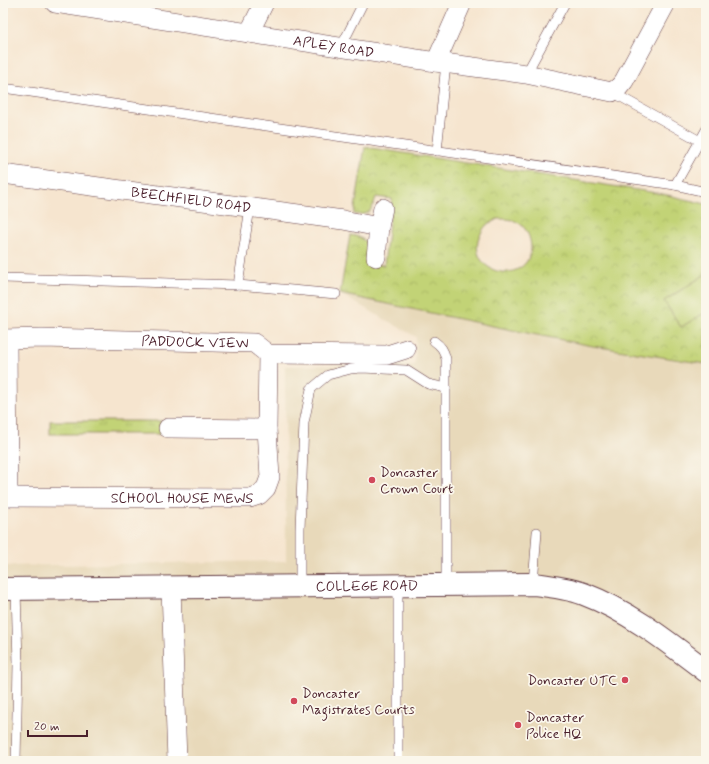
<svg xmlns="http://www.w3.org/2000/svg" width="709" height="764" font-family="Mynerve,sans-serif">
  <style>
    .built { fill: #e8d9ba }
    .grass { fill: url(#grass-tufts); stroke: #867950 }
    .park { fill: url(#park-crowns); stroke: #867950; fill-rule: evenodd }
    .pitch { fill: #c2d376; stroke: #867950 }
    .lines { fill: none; stroke-linecap: round; stroke-linejoin: round }
    .lane-casing { stroke: #643d44; stroke-width: 10 }
    .street-casing { stroke: #643d44; stroke-width: 20 }
    .secondary-casing { stroke: #643d44; stroke-width: 24 }
    .lane { stroke: #fff; stroke-width: 9 }
    .street { stroke: #fff; stroke-width: 19 }
    .secondary { stroke: #fff; stroke-width: 22 }
    .poi-dot { fill: #d1495b; stroke: #fbf7ec; stroke-width: 1.5 }
    .labels { text-anchor: middle; stroke-width: 3.5; stroke-linejoin: round; paint-order: stroke }
    .street-label { font-size: 14px; fill: #4a1f2b; stroke: #fbf7ec }
    .poi-label { font-size: 14px; fill: #4a1f2b; stroke: #fbf7ec; text-anchor: start }
  </style>
  <defs>
    <pattern id="grass-tufts" width="24" height="20" patternUnits="userSpaceOnUse"><rect width="24" height="20" fill="#c2d376"/><path d="M3 7l-1-3M5 7V3M7 7l1-3M15 17l-1-3M17 17v-4M19 17l1-3" fill="none" stroke="#a8b566"/></pattern>
    <pattern id="park-crowns" width="20" height="18" patternUnits="userSpaceOnUse"><rect width="20" height="18" fill="#c2d376"/><path d="M2 6a3 3 0 1 1 6 0M12 15a3 3 0 1 1 6 0" fill="none" stroke="#a8b566"/></pattern>
  </defs>
  <rect width="100%" height="100%" fill="#fbf7ec"/>
  <filter id="ink" filterUnits="userSpaceOnUse"><feTurbulence type="fractalNoise" baseFrequency=".025" numOctaves="2"/><feDisplacementMap in="SourceGraphic" scale="8" xChannelSelector="R" yChannelSelector="G"/><feConvolveMatrix kernelMatrix="1 2 1 2 8 2 1 2 1" color-interpolation-filters="sRGB"/></filter>
  <filter id="wash" filterUnits="userSpaceOnUse"><feTurbulence type="fractalNoise" baseFrequency=".012" numOctaves="4" result="noise"/><feDisplacementMap in="SourceGraphic" scale="16" xChannelSelector="R" yChannelSelector="G"/><feGaussianBlur stdDeviation="0.9" result="paint"/><feColorMatrix in="noise" values="0 0 0 0 0 0 0 0 0 0 0 0 0 0 0 0 0 1.4 0 .05"/><feComposite in="paint" operator="in"/></filter>
  <g filter="url(#wash)">
    <rect width="100%" height="100%" fill="#f6e5cf"/>
    <polygon class="built" points="340,294 512,330 593,346 706,364 706,761 3,761 3,566 286,561 285,366 415,365 416,337"/>
    <rect class="grass" x="50" y="421" width="111" height="13"/>
    <path class="park" d="M365 147 663 194 706 204V274L664 301 681 327 706 312V364L593 346 512 330 340 294 350 235C359 236 368 240 369 250 370 254 367 260 367 263L384 265 392 199 376 197C372 211 369 216 354 214ZM497 219C500 219 504 219 506 219 523 220 531 234 531 249 530 259 525 266 516 270 497 278 473 263 478 241 478 238 480 236 481 233 483 229 485 226 489 223 491 222 495 221 497 219Z"/>
    <polygon class="pitch" points="706,274 706,312 681,327 664,301"/>
  </g>
  <g filter="url(#ink)">
    <g class="lines">
      <defs>
        <g id="lane">
          <polyline points="341,47 363,3"/>
          <polyline points="526,74 565,3"/>
          <polyline points="3,88 675,185 706,192"/>
          <polyline points="612,92 700,141"/>
          <polyline points="437,151 446,63"/>
          <polyline points="675,185 706,130"/>
          <polyline points="3,278 238,285 336,294"/>
          <polyline points="238,285 250,208"/>
          <path d="M434 341C441 346 444 350 446 359V585"/>
          <polyline points="533,584 537,532"/>
          <polyline points="300,586 300,529 304,423 311,389 328,375 351,369 361,368 406,370 428,384 446,388"/>
          <polyline points="398,760 398,585"/>
          <polyline points="16,761 18,664 16,589"/>
        </g>
        <g id="street">
          <path id="s1" d="M55 3 436 62 526 74 612 92 619 87 624 81 666 3"/>
          <polyline points="249,33 264,3"/>
          <polyline points="436,62 462,3"/>
          <path id="s2" d="M3 174 343 220 379 227 376 257"/>
          <polyline points="379,227 383,208"/>
          <path id="s3" d="M3 339 42 338 254 343 268 354 387 355 406 349"/>
          <polyline points="7,339 8,497"/>
          <polyline points="168,428 267,429"/>
          <path id="s4" d="M3 497 250 498 259 495 266 488 270 477 267 429 268 354"/>
          <polyline points="171,588 177,761"/>
        </g>
        <g id="secondary">
          <path id="s5" d="M3 589 533 584C550 586 568 588 584 594 629 611 668 642 706 671"/>
        </g>
      </defs>
      <use href="#lane" class="lane-casing"/>
      <use href="#street" class="street-casing"/>
      <use href="#secondary" class="secondary-casing"/>
      <use href="#lane" class="lane"/>
      <use href="#street" class="street"/>
      <use href="#secondary" class="secondary"/>
    </g>
  </g>
  <g class="poi-dot">
    <circle cx="372" cy="480" r="4"/>
    <circle cx="625" cy="680" r="4"/>
    <circle cx="294" cy="701" r="4"/>
    <circle cx="518" cy="725" r="4"/>
  </g>
  <g class="labels">
    <g class="street-label">
      <text dy="5" stroke="none"><textPath href="#s1" startOffset="282">APLEY ROAD</textPath></text>
      <text dy="5" stroke="none"><textPath href="#s2" startOffset="190">BEECHFIELD ROAD</textPath></text>
      <text dy="5" stroke="none"><textPath href="#s3" startOffset="192">PADDOCK VIEW</textPath></text>
      <text dy="5" stroke="none"><textPath href="#s4" startOffset="179">SCHOOL HOUSE MEWS</textPath></text>
      <text dy="5" stroke="none"><textPath href="#s5" startOffset="364">COLLEGE ROAD</textPath></text>
    </g>
    <g class="poi-label">
      <text x="380" y="477">Doncaster<tspan x="380" dy="16">Crown Court</tspan></text>
      <text x="617" y="685" text-anchor="end">Doncaster UTC</text>
      <text x="302" y="698">Doncaster<tspan x="302" dy="16">Magistrates Courts</tspan></text>
      <text x="526" y="722">Doncaster<tspan x="526" dy="16">Police HQ</tspan></text>
    </g>
  </g>
  <rect width="709" height="764" fill="none" stroke="#fbf7ec" stroke-width="16"/>
  <path d="M28 730v6h59v-6" fill="none" stroke="#4a1f2b" stroke-width="2"/>
  <text x="34" y="730" font-size="12" fill="#4a1f2b" stroke="#fbf7ec" stroke-width="3" paint-order="stroke">20 m</text>
</svg>
